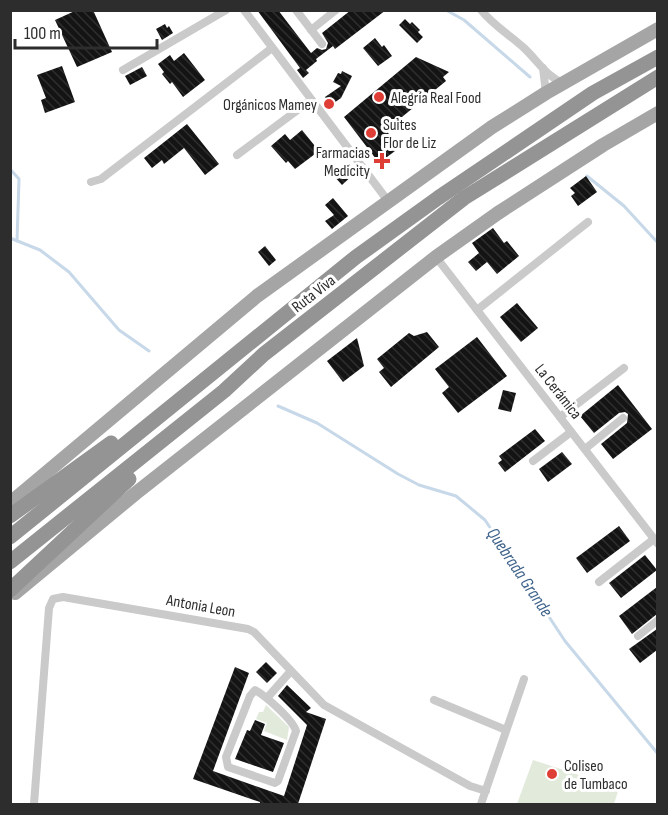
<svg xmlns="http://www.w3.org/2000/svg" width="668" height="815" font-family="'Sofia Sans Condensed',sans-serif">
  <style>
    .park { fill: #e1eadb }
    .lines { fill: none; stroke-linecap: round; stroke-linejoin: round }
    .stream { stroke: #c7d8e9; stroke-width: 3 }
    .building { fill: url(#building-back-hatch) }
    .street { stroke: #cacaca; stroke-width: 8 }
    .primary { stroke: #a5a5a5; stroke-width: 14 }
    .highway { stroke: #949494; stroke-width: 15 }
    .poi-dot { fill: #de3e35; stroke: #fff; stroke-width: 2 }
    .labels { text-anchor: middle; stroke-width: 6; stroke-linejoin: round; paint-order: stroke }
    .poi-label { font-size: 16px; fill: #2d2d2d; stroke: #fff; text-anchor: start }
    .street-label { font-size: 16px; fill: #2d2d2d; stroke: #fff }
    .water-label { font-size: 18px; font-style: italic; fill: #3e638b; stroke: #fff }
  </style>
  <defs>
    <pattern id="building-back-hatch" width="6" height="6" patternUnits="userSpaceOnUse" patternTransform="scale(1.5)"><rect width="6" height="6" fill="#141414"/><path d="M-1 5l2 2M0 0l6 6M5-1l2 2" fill="none" stroke="#2e2e2e"/></pattern>
  </defs>
  <rect width="100%" height="100%" fill="#fff"/>
  <g class="park">
    <polygon points="266,705 289,727 287,740 264,731 267,723 256,719 259,712 263,712"/>
    <polygon points="533,760 619,788 614,804 517,804"/>
  </g>
  <g class="lines">
    <g class="stream">
      <polyline points="446,10 464,20 530,77"/>
      <polyline points="10,169 19,179 17,241"/>
      <polyline points="587,176 624,206 658,243"/>
      <polyline points="10,238 40,250 69,272 119,330 149,351"/>
      <polyline points="278,406 317,423 398,474 419,485 456,496 485,520 565,641 658,754"/>
    </g>
  </g>
  <g class="building">
    <polygon points="77,10 93,10 112,52 77,67 55,20"/>
    <polygon points="257,10 278,10 311,53 317,48 322,50 326,49 328,43 322,33 351,10 386,10 335,49 333,46 316,59 317,61 306,70 309,73 303,78 297,70 300,68"/>
    <polygon points="405,19 410,24 412,22 420,30 418,32 423,37 417,43 399,25"/>
    <polygon points="165,24 167,28 169,26 173,33 162,40 156,29"/>
    <polygon points="375,38 382,47 384,45 392,56 378,66 363,48"/>
    <polygon points="184,53 205,80 183,97 172,82 170,84 162,74 164,72 158,64 170,55 174,61"/>
    <polygon points="416,57 449,72 443,77 446,81 386,130 399,148 379,163 344,117"/>
    <polygon points="62,66 75,102 45,113 41,100 46,98 37,75"/>
    <polygon points="142,67 147,76 130,85 125,76"/>
    <polygon points="342,71 352,76 341,98 331,105 325,97 341,86 333,82 338,73 341,74"/>
    <polygon points="187,124 219,164 205,175 184,148 164,164 162,160 152,168 144,158"/>
    <polygon points="302,130 319,151 295,169 288,161 286,163 271,146 285,134 290,140"/>
    <polygon points="350,164 356,172 342,185 334,176"/>
    <polygon points="586,176 597,192 578,206 571,196 575,193 570,188"/>
    <polygon points="333,198 348,216 332,229 325,221 334,215 325,205"/>
    <polygon points="493,228 504,243 507,241 519,256 497,274 487,262 476,271 468,262 479,253 472,243"/>
    <polygon points="265,246 276,260 269,266 258,252"/>
    <polygon points="517,303 538,328 521,342 500,317"/>
    <polygon points="427,332 439,347 391,387 379,372 384,368 377,359 409,333 414,336"/>
    <polygon points="477,337 507,376 458,413 442,393 449,387 435,369"/>
    <polygon points="357,338 364,366 343,382 327,361"/>
    <polygon points="618,385 652,429 613,459 601,444 627,423 628,414 625,412 619,413 594,433 580,416"/>
    <polygon points="503,390 516,393 511,412 498,409"/>
    <polygon points="535,429 545,441 505,472 498,463 502,460 499,456"/>
    <polygon points="562,452 572,464 548,482 539,469"/>
    <polygon points="619,526 630,541 587,573 576,558"/>
    <polygon points="645,555 657,570 621,598 609,583"/>
    <polygon points="657,587 657,614 632,634 619,616"/>
    <polygon points="657,629 657,650 640,663 629,649"/>
    <polygon points="266,662 277,673 267,683 256,672"/>
    <polygon points="235,667 249,673 213,771 284,796 307,725 278,696 287,685 311,708 306,712 326,719 298,804 260,804 260,802 193,779"/>
    <polygon points="255,720 265,724 261,735 284,743 273,772 235,759 247,730 250,731"/>
  </g>
  <g class="lines">
    <g class="street">
      <polyline points="244,10 388,201"/>
      <polyline points="296,10 322,44"/>
      <path d="M481 10C494 26 510 35 524 48 537 60 547 77 563 83"/>
      <polyline points="311,30 336,10"/>
      <polyline points="543,68 546,93"/>
      <polyline points="123,70 226,10"/>
      <polyline points="237,155 311,100"/>
      <polyline points="91,182 101,179 272,48"/>
      <polyline points="436,257 658,544"/>
      <polyline points="477,310 588,222"/>
      <polyline points="560,417 624,368"/>
      <polyline points="585,449 623,418"/>
      <polyline points="533,461 571,432"/>
      <polyline points="599,582 654,539"/>
      <polyline points="638,636 658,620"/>
      <path d="M255 690C266 696 293 720 296 731L278 781 275 783 228 767 226 757 250 696Z"/>
      <polyline points="267,698 290,672"/>
      <polyline points="434,700 506,730"/>
      <polyline points="34,804 49,608 53,599 63,597 248,629 254,632 324,705 470,786 486,791"/>
      <polyline points="481,804 524,679"/>
    </g>
    <g class="primary">
      <polyline points="10,503 257,296 492,127 546,93 658,29"/>
      <polyline points="15,593 136,493 436,257 498,213 603,145 658,113"/>
    </g>
    <g class="highway">
      <polyline points="10,516 111,443"/>
      <polyline points="10,537 356,257 438,198 593,93 658,57"/>
      <polyline points="10,562 224,391 264,354 464,198 658,77"/>
      <polyline points="10,590 129,479"/>
    </g>
  </g>
  <g class="poi-dot">
    <circle cx="379" cy="97" r="6"/>
    <circle cx="329" cy="104" r="6"/>
    <circle cx="371" cy="133" r="6"/>
    <path d="M379 152h6v6h6v6h-6v6h-6v-6h-6v-6h6z"/>
    <circle cx="552" cy="774" r="6"/>
  </g>
  <g class="labels">
    <g class="poi-label">
      <text x="391" y="103">Alegría Real Food</text>
      <text x="317" y="110" text-anchor="end">Orgánicos Mamey</text>
      <text x="383" y="130">Suites<tspan x="383" dy="18">Flor de Liz</tspan></text>
      <text x="370" y="158" text-anchor="end">Farmacias<tspan x="370" dy="18">Medicity</tspan></text>
      <text x="564" y="771">Coliseo<tspan x="564" dy="18">de Tumbaco</tspan></text>
    </g>
    <g class="street-label">
      <text transform="translate(313 293) rotate(-38)" y="6">Ruta Viva</text>
      <text transform="translate(559 391) rotate(52)" y="6">La Cerámica</text>
      <text transform="translate(201 605) rotate(10)" y="6">Antonia Leon</text>
    </g>
    <g class="water-label">
      <text transform="translate(520 572) rotate(56)" y="6">Quebrada Grande</text>
    </g>
  </g>
  <rect width="668" height="815" fill="none" stroke="#2d2d2d" stroke-width="24"/>
  <path d="M15 39v9h142v-9" fill="none" stroke="#2d2d2d" stroke-width="3"/>
  <text x="24" y="39" font-size="18" fill="#2d2d2d" stroke="#ffffff" stroke-width="4.5" paint-order="stroke">100 m</text>
</svg>
